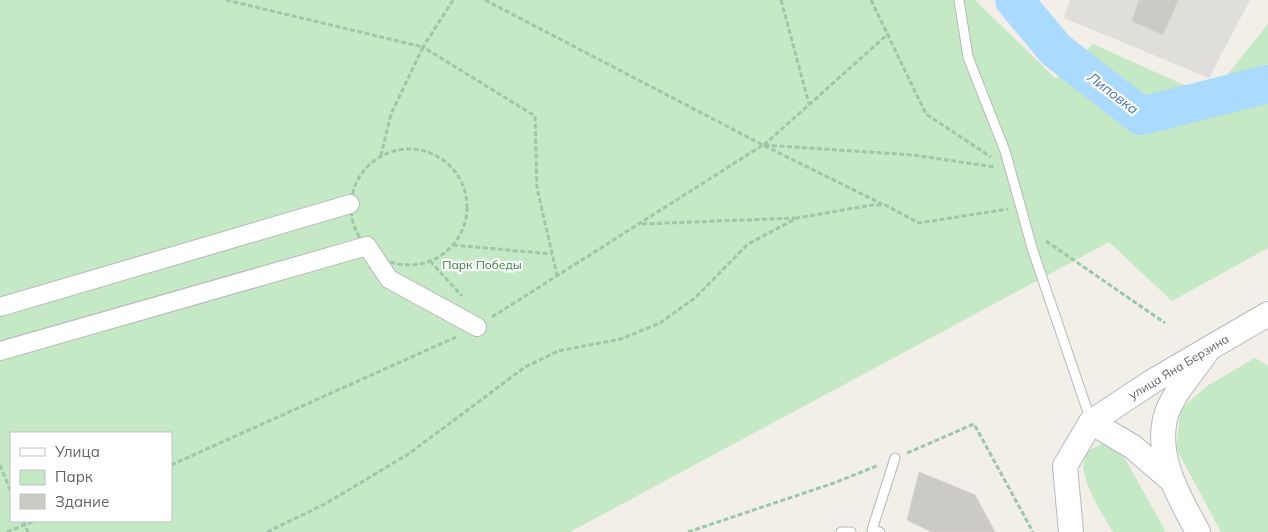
<svg xmlns="http://www.w3.org/2000/svg" width="1268" height="532" font-family="Mulish,sans-serif">
  <style>
    .industrial { fill: #e0deda }
    .green { fill: #c5e8c5; fill-rule: evenodd }
    .lines { fill: none; stroke-linecap: round; stroke-linejoin: round }
    .river { stroke: #aadaff; stroke-width: 38 }
    .building { fill: #cccac5; stroke: #d6d1c6 }
    .lane-casing { stroke: #b5b8bc; stroke-width: 11 }
    .street-casing { stroke: #b5b8bc; stroke-width: 20 }
    .secondary-casing { stroke: #b6babf; stroke-width: 26 }
    .path { stroke: #9cc7a9; stroke-width: 3; stroke-dasharray: 5 2.5; stroke-linecap: butt }
    .lane { stroke: #fff; stroke-width: 9 }
    .street { stroke: #fff; stroke-width: 18 }
    .secondary { stroke: #fff; stroke-width: 24 }
    .labels { text-anchor: middle; stroke-width: 4.5; stroke-linejoin: round; paint-order: stroke }
    .park-label { font-size: 12px; fill: #348238; stroke: #fff }
    .street-label { font-size: 12px; fill: #5f6368; stroke: #fff }
    .water-label { font-size: 14px; font-style: italic; fill: #4174aa; stroke: #fff }
  </style>
  <rect width="100%" height="100%" fill="#f1efe8"/>
  <polygon class="industrial" points="1070,0 1250,0 1209,78 1064,18"/>
  <g class="green">
    <path d="M0 0H975L1056 79 1093 44 1193 89 1223 80 1268 24V248L1172 301 1109 242 570 532H0ZM11 433H171V521H11Z"/>
    <polygon points="1255,358 1268,366 1268,532 1221,532 1176,448 1181,409 1207,386"/>
    <path d="M1104 443 1119 448 1166 532H1113C1104 516 1069 466 1090 450 1094 447 1100 445 1104 443Z"/>
  </g>
  <g class="lines">
    <polyline class="river" points="1014,0 1056,50 1141,116 1268,84"/>
  </g>
  <g class="building">
    <polygon points="1139,0 1178,0 1163,35 1132,21"/>
    <polygon points="919,472 975,495 995,532 932,532 907,520"/>
  </g>
  <g class="lines">
    <defs>
      <g id="lane">
        <polyline points="959,0 968,57 1005,151 1033,251 1091,421"/>
        <polyline points="841,532 851,532"/>
        <polyline points="880,532 872,530 895,458"/>
      </g>
      <g id="street">
        <polyline points="0,307 350,204"/>
        <polyline points="0,351 367,246 389,279 477,327"/>
      </g>
      <g id="secondary">
        <polyline points="1091,422 1133,447 1170,479"/>
        <polyline points="1071,532 1065,466 1091,422 1153,381 1268,314"/>
        <path d="M1198 532C1180 498 1156 460 1165 419 1171 395 1193 372 1206 353"/>
      </g>
    </defs>
    <use href="#lane" class="lane-casing"/>
    <use href="#street" class="street-casing"/>
    <use href="#secondary" class="secondary-casing"/>
    <g class="path">
      <polyline points="226,0 423,47 391,114 381,155"/>
      <polyline points="453,0 423,47 535,116 537,188 557,275"/>
      <polyline points="485,0 763,145 882,204"/>
      <polyline points="781,0 809,104"/>
      <polyline points="871,0 926,114 991,157"/>
      <polyline points="764,145 888,34"/>
      <circle cx="409" cy="207" r="58"/>
      <polyline points="642,224 795,218"/>
      <polyline points="1046,241 1165,323"/>
      <polyline points="453,245 552,254"/>
      <polyline points="430,261 462,296"/>
      <polyline points="492,317 763,145 913,155 995,167"/>
      <polyline points="907,453 974,424 1033,532"/>
      <polyline points="0,465 11,492"/>
      <polyline points="171,465 456,337"/>
      <polyline points="23,521 28,532"/>
      <polyline points="7,532 34,521"/>
      <polyline points="267,532 325,504 410,453 525,367 558,351 621,339 660,323 695,298 748,244 797,218 872,205 885,205 919,223 1008,209"/>
      <polyline points="688,532 834,483 879,465"/>
    </g>
    <use href="#lane" class="lane"/>
    <use href="#street" class="street"/>
    <use href="#secondary" class="secondary"/>
  </g>
  <g class="labels">
    <g class="park-label">
      <text x="482" y="269">Парк Победы</text>
    </g>
    <g class="street-label">
      <text transform="translate(1179 367) rotate(-31)" y="4">улица Яна Берзина</text>
    </g>
    <g class="water-label">
      <text transform="translate(1113 93) rotate(37)" y="5">Липовка</text>
    </g>
  </g>
  <rect x="10" y="432" width="162" height="90" fill="#ffffff" stroke="#bfc1c3"/>
  <rect x="20" y="448" width="25" height="8" fill="#ffffff" stroke="#bfc1c3"/>
  <text x="55" y="457" font-size="15" fill="#5f6368">Улица</text>
  <rect x="20" y="470" width="25" height="15" fill="#c5e8c5" stroke="#bfc1c3"/>
  <text x="55" y="482" font-size="15" fill="#5f6368">Парк</text>
  <rect x="20" y="494" width="25" height="15" fill="#cccac5" stroke="#bfc1c3"/>
  <text x="55" y="507" font-size="15" fill="#5f6368">Здание</text>
</svg>
